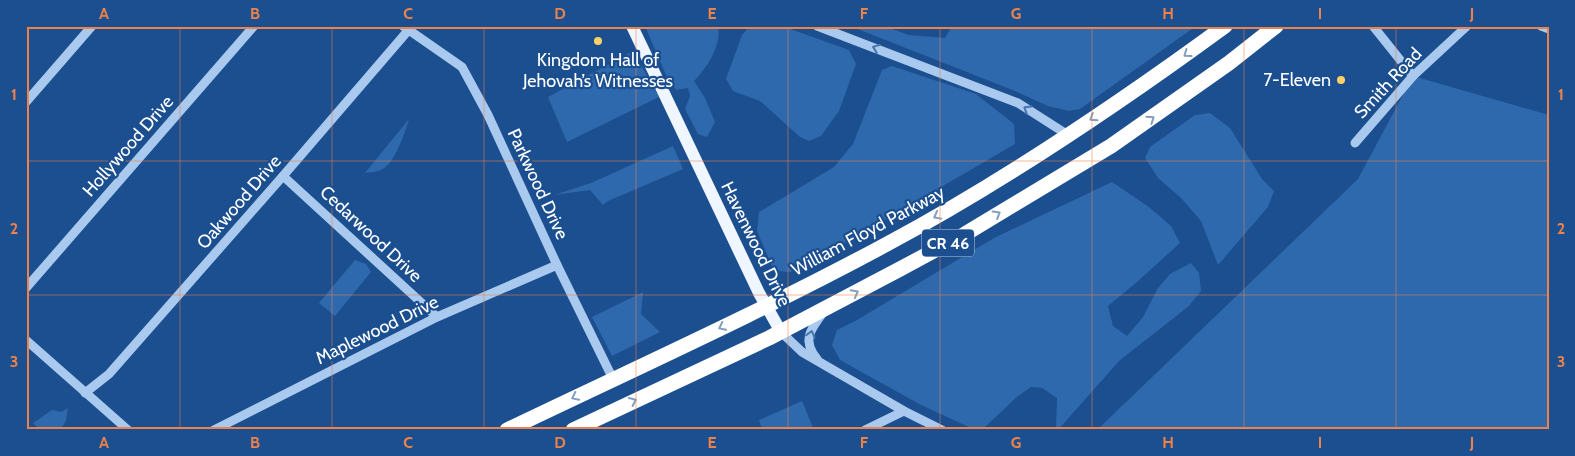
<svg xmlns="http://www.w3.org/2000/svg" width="1575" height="456" font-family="Cabin,sans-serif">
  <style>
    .green { fill: #2e69ad }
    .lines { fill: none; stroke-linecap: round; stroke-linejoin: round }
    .minor { stroke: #a9c9ee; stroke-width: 9 }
    .major { stroke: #f0f6ff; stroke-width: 12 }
    .highway { stroke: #fff; stroke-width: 15 }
    .oneway { stroke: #4674ac }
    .oneway2 { stroke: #829ec1 }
    .grid { fill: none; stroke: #ee8249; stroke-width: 1; stroke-opacity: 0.55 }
    .poi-dot { fill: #ffd166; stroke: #1b4f8f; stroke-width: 2 }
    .labels { text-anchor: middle; stroke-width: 4.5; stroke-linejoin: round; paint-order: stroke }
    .shield { fill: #1b4f8f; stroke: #bbcadd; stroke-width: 1 }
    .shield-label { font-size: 16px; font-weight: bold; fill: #fff }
    .poi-label { font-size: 18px; fill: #fff; stroke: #1b4f8f }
    .street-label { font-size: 18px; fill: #fff; stroke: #1b4f8f }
    .neatline { fill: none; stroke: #ee8249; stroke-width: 2 }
    .grid-label { font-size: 16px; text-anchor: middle; font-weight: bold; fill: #ee8249 }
  </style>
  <rect width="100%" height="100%" fill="#1b4f8f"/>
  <g class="green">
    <path d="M645 26H718C722 45 707 68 694 81L705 98 715 122 707 137 698 134 685 109 690 96 688 88 676 90 666 75Z"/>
    <polygon points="750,26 782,26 849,50 856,64 839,111 821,136 809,141 800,137 760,101 733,91 726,79 742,35"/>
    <polygon points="850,26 885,26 908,35 945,38 952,26 1196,26 1080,109 1069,111 1048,106 1015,91"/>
    <polygon points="633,51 659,97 567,142 548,97"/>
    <polygon points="892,66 976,94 1014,124 1015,144 804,267 790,272 774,271 757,231 759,212 834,167 853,144 882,70"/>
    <polygon points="1413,76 1549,115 1549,430 1097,430 1358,179"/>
    <polygon points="1210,113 1230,128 1262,179 1274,191 1268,207 1218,265 1201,221 1181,198 1158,178 1145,158 1150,147 1195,115"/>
    <path d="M409 119C405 132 395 164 381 170 376 172 370 172 365 173Z"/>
    <polygon points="673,146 683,169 608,201 603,205 590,190 554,195 591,183"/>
    <polygon points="1112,182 1149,207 1171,226 1180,243 1137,282 1108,306 1113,326 1127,336 1143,317 1158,288 1170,274 1191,263 1199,273 1201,291 1189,306 1119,361 1058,430 1056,430 1057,398 1042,388 1031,387 1018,396 985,427 971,428 921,405 840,360 832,345 837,330 857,320 994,238"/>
    <polygon points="355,260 366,264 371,272 335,316 319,303"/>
    <polygon points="643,292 641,314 660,332 612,356 592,317"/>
    <polygon points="802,401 814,430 762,430 759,420"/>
    <polygon points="68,408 66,420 61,430 40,430 33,423 52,410 61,412"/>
  </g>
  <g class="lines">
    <g class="minor">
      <polyline points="403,26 462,67 488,115 557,265 613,379"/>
      <polyline points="817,26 1018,103 1068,135"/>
      <polyline points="1373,26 1413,76"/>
      <polyline points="1541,26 1549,29"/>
      <polyline points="26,102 92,26"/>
      <polyline points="1355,143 1413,76 1467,26"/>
      <polyline points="283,176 437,317"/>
      <polyline points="26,288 254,26"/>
      <polyline points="781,332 802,352 904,411 942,430"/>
      <polyline points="26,340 128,430"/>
      <path d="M817 359C802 341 810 330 822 314"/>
      <polyline points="85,393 109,374 283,176 412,26"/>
      <polyline points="214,430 437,317 557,265"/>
      <polyline points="865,430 904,411"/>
    </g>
    <polyline class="major" points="632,26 759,293 781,332"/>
    <g class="highway">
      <path d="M507 430C634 369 763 311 887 244 1005 181 1117 105 1225 26"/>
      <polyline points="573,430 769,338 900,269 965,234 1111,146 1229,63 1276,26"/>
    </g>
  </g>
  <defs><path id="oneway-chevron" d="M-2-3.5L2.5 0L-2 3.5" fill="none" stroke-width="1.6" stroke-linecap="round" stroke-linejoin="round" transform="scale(1.25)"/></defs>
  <g class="oneway">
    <use href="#oneway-chevron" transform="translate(876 48) rotate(-159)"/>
    <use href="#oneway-chevron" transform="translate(1027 109) rotate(-148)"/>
    <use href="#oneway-chevron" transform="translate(811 334) rotate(-75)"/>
  </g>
  <g class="oneway2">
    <use href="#oneway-chevron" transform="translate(1187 54) rotate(144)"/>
    <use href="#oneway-chevron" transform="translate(1093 118) rotate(147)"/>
    <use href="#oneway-chevron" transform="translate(1151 119) rotate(-35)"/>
    <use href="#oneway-chevron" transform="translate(997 214) rotate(-31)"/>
    <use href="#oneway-chevron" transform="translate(937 216) rotate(151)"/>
    <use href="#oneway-chevron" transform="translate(855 293) rotate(-28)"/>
    <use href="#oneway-chevron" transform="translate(722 327) rotate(154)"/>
    <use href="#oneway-chevron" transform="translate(575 397) rotate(154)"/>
    <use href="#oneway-chevron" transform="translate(633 401) rotate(-25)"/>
  </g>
  <path class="grid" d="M180 26V430M332 26V430M484 26V430M636 26V430M788 26V430M940 26V430M1092 26V430M1244 26V430M1396 26V430M26 161H1549M26 295H1549"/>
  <g class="poi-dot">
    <circle cx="598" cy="41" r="5"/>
    <circle cx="1341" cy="80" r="5"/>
  </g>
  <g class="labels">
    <rect class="shield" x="922" y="229.5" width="52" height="27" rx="4"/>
    <g class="shield-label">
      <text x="948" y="249">CR 46</text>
    </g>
    <g class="poi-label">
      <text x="598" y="66">Kingdom Hall of<tspan x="598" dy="21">Jehovah’s Witnesses</tspan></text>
      <text x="1331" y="86" text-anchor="end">7-Eleven</text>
    </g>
    <g class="street-label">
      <text transform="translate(1388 83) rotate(-47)" y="6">Smith Road</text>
      <text transform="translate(128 146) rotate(-49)" y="6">Hollywood Drive</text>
      <text transform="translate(538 184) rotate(65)" y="6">Parkwood Drive</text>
      <text transform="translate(239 202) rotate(-49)" y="6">Oakwood Drive</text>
      <text transform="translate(868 231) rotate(-28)" y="6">William Floyd Parkway</text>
      <text transform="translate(371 234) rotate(43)" y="6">Cedarwood Drive</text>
      <text transform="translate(756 244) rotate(64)" y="6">Havenwood Drive</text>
      <text transform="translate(377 330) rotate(-26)" y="6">Maplewood Drive</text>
    </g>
  </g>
  <rect width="1575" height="456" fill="none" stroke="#1b4f8f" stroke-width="55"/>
  <rect x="28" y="28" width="1520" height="400" class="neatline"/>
  <g class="grid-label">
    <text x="104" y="19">A</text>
    <text x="255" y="19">B</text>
    <text x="408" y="19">C</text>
    <text x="560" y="19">D</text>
    <text x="712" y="19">E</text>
    <text x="864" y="19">F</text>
    <text x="1016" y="19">G</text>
    <text x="1168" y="19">H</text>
    <text x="1320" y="19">I</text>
    <text x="1472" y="19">J</text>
    <text x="14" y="100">1</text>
    <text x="1561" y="100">1</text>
    <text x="14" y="234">2</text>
    <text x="1561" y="234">2</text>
    <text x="14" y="367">3</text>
    <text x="1561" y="367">3</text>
    <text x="104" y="448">A</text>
    <text x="255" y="448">B</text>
    <text x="408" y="448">C</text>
    <text x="560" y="448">D</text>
    <text x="712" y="448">E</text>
    <text x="864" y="448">F</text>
    <text x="1016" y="448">G</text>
    <text x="1168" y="448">H</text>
    <text x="1320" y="448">I</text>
    <text x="1472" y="448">J</text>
  </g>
</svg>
